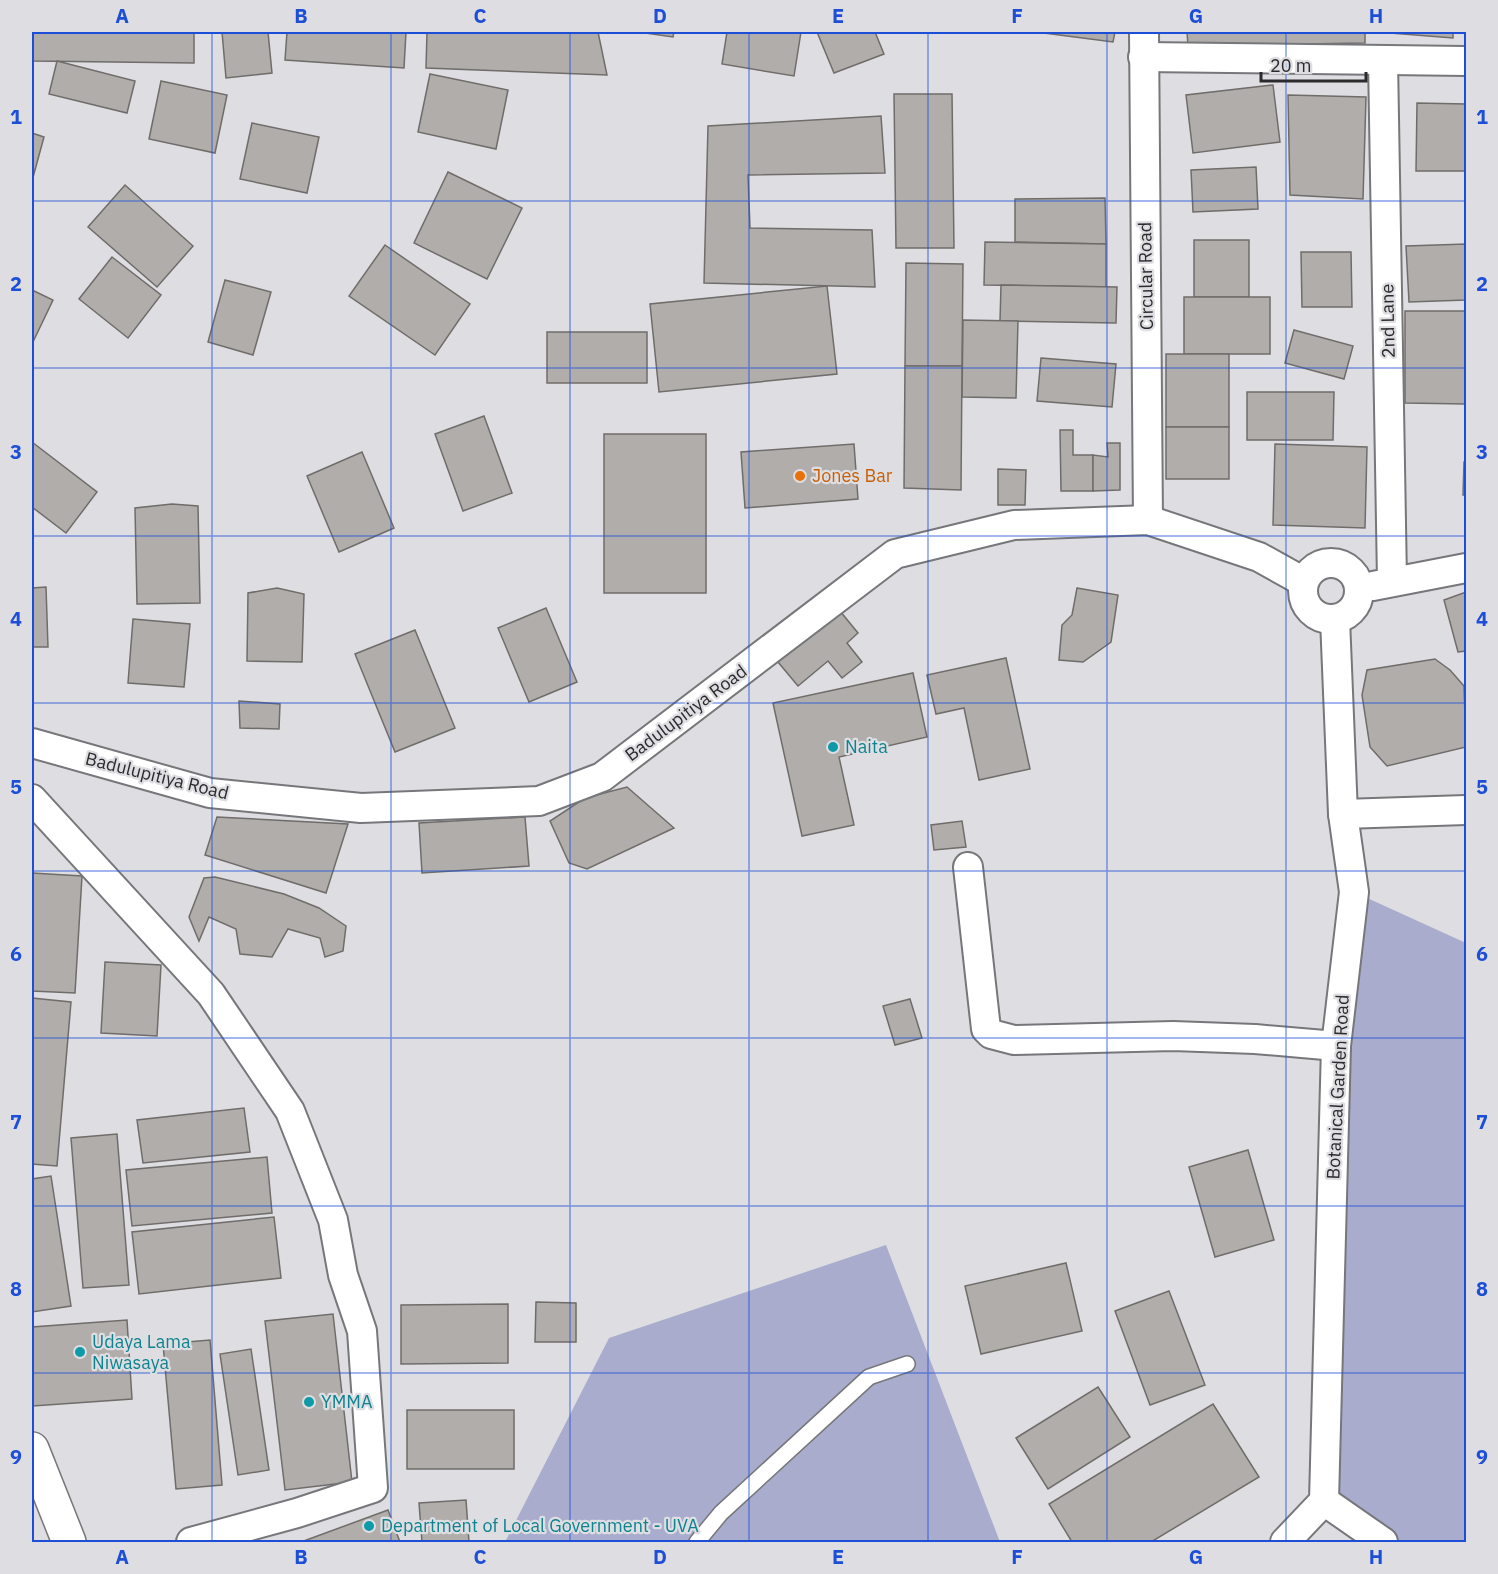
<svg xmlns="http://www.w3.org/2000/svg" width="1498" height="1574" font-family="'IBM Plex Sans',sans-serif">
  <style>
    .green { fill: #aaacce }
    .building { fill: #b0adab; stroke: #706c6a; stroke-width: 1.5 }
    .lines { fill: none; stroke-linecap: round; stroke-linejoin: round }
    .service-casing { stroke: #76777a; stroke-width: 18 }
    .minor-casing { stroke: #76777a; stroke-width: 32 }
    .tertiary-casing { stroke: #76777a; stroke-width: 36 }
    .service { stroke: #fff; stroke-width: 15 }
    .minor { stroke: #fff; stroke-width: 28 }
    .tertiary { stroke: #fff; stroke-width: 33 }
    .grid { fill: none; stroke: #1d4ed8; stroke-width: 1.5; stroke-opacity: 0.55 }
    .food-dot { fill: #e8710a; stroke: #dedee2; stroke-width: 2 }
    .culture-dot { fill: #0f9aa8; stroke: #dedee2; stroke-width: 2 }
    .labels { text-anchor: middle; stroke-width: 4.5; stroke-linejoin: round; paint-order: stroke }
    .street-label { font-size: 18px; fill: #2b2b2d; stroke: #dedee2 }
    .food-label { font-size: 18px; fill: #c56008; stroke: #dedee2; text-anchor: start }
    .culture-label { font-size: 18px; fill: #0d838f; stroke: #dedee2; text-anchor: start }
    .neatline { fill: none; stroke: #1d4ed8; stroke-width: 2 }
    .grid-label { font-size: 20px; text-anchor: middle; font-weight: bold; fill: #1d4ed8 }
  </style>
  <rect width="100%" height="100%" fill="#dedee2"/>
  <g class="green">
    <polygon points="1354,892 1466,943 1466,1542 1383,1542 1324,1501"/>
    <polygon points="886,1245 1000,1542 505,1542 609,1338"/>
  </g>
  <g class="building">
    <polygon points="32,32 194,32 194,63 32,61"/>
    <polygon points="222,32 268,32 272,73 226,78"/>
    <polygon points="287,32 406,32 404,68 285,60"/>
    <polygon points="427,32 598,32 607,75 426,68"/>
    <polygon points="638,32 674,32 673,37"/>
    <polygon points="727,32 801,32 794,76 722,64"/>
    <polygon points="817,32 875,32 884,54 834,73"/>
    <polygon points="1036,32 1115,32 1113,42"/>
    <polygon points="1187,32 1365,32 1365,43 1188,46"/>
    <polygon points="1377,32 1453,32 1453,38"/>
    <polygon points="57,61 135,81 127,113 49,94"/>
    <polygon points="430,74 508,90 496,149 418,132"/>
    <polygon points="161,81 227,95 215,153 149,139"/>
    <polygon points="1273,85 1280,142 1193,153 1186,95"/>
    <polygon points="894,94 952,94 954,248 896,248"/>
    <polygon points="1288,95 1366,97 1363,199 1290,195"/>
    <polygon points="1417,103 1466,104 1466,171 1416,171"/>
    <polygon points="881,116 885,173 748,175 750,228 872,230 875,287 704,283 708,126"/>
    <polygon points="252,123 319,137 307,193 240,179"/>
    <polygon points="32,133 44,137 32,181"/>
    <polygon points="1256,167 1258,209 1193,212 1191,170"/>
    <polygon points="448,172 522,208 487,279 414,243"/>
    <polygon points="125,185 193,246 157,287 88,227"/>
    <polygon points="1105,198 1106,244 1015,242 1015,199"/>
    <rect x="1194" y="240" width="55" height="57"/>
    <polygon points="985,242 1106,244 1106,287 984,285"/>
    <polygon points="1466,244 1466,300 1409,302 1406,246"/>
    <polygon points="385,245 470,304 435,355 349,296"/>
    <polygon points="1301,252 1351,252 1352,307 1302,307"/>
    <polygon points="112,257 161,295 128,338 79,299"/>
    <polygon points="906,263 963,264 962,366 905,366"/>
    <polygon points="225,280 271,292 253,355 208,342"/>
    <polygon points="1001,285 1117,287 1116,323 1000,321"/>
    <polygon points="827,286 837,374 659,392 650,304"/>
    <polygon points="32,290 53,300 32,344"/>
    <rect x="1184" y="297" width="86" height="57"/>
    <polygon points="1405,311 1466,311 1466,404 1405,403"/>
    <polygon points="963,320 1018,321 1016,398 962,397"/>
    <polygon points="1294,330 1353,346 1344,379 1285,363"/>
    <rect x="547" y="332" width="100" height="51"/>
    <rect x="1166" y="354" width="63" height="73"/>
    <polygon points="1041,358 1116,364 1112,407 1037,401"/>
    <polygon points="905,366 962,366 961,490 904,488"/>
    <polygon points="1247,392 1334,392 1333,440 1247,440"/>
    <polygon points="484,416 512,493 463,511 435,434"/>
    <rect x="1166" y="427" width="63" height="52"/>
    <polygon points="1060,430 1073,430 1073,455 1093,455 1093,491 1061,491"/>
    <rect x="604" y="434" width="102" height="159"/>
    <polygon points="32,442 97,492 66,533 32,507"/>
    <polygon points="1107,443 1120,443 1120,490 1093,491 1093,455 1108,457"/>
    <polygon points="854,444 858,499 745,508 741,452"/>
    <polygon points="1275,444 1367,447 1365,528 1273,525"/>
    <polygon points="362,452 394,528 339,552 307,476"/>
    <polygon points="1464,462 1466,462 1466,495 1463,495"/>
    <polygon points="998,469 1026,470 1025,505 998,505"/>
    <polygon points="172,504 198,506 200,603 137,604 135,508"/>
    <polygon points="46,587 48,647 32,647 32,588"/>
    <polygon points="277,588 304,594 302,662 247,661 248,593"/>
    <polygon points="1077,588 1118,595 1111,642 1083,662 1059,660 1062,625 1072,615"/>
    <polygon points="1466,592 1466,651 1458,652 1444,600"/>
    <polygon points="546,608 577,682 529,702 498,628"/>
    <polygon points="840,611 858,633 847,643 862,662 842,678 828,661 798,686 778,662"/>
    <polygon points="133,619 190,624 184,687 128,683"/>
    <polygon points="415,630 455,728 395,752 355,654"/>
    <polygon points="1006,658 1030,769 979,780 964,708 936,714 927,675"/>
    <polygon points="1435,659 1450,670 1464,686 1466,747 1387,766 1370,747 1362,695 1367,670"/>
    <polygon points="913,673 927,737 839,757 854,825 802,836 773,703"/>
    <polygon points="239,701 280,704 279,729 240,728"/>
    <polygon points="627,787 674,828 587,869 569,863 550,821 585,798"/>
    <polygon points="217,817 348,824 326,893 205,855"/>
    <polygon points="525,817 529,866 422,873 419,823"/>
    <polygon points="962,821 966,847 934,850 931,825"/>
    <polygon points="32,873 82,876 75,993 32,991"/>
    <polygon points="215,877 284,894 319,908 346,926 343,951 325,957 320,938 288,929 272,957 240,954 236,929 209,917 199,941 189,917 204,878"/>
    <polygon points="105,962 161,965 157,1036 101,1033"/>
    <polygon points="32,998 71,1002 57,1166 32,1164"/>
    <polygon points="910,999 922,1038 895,1045 883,1006"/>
    <polygon points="244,1108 250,1152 143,1163 137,1120"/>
    <polygon points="117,1134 129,1285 83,1288 71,1138"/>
    <polygon points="1248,1150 1274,1240 1215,1257 1189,1167"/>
    <polygon points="267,1157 272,1213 132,1226 126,1170"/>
    <polygon points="51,1176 71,1306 32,1312 32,1179"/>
    <polygon points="274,1217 281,1278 139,1294 132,1232"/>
    <polygon points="1066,1263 1082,1331 981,1354 965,1286"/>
    <polygon points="1169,1291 1205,1385 1150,1405 1115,1311"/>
    <polygon points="536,1302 576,1303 576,1342 535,1342"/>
    <polygon points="508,1304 508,1363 401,1364 401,1305"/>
    <polygon points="333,1314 352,1482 285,1490 265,1321"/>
    <polygon points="127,1320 132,1399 33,1406 32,1327"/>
    <polygon points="210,1340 222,1485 176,1489 163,1344"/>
    <polygon points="251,1349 269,1470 238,1475 220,1354"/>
    <polygon points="1098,1387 1130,1437 1048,1489 1016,1438"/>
    <polygon points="1213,1404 1259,1477 1151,1542 1072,1542 1049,1504"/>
    <rect x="407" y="1410" width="107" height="59"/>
    <polygon points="466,1500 469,1542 422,1542 419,1503"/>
    <polygon points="388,1510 400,1542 301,1542"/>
  </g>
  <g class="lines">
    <defs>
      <polyline id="service" points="697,1542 721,1513 869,1377 907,1364"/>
      <g id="minor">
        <polyline points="1144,32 1148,520"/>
        <polyline points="1143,57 1466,61"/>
        <polyline points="1383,60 1392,581"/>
        <circle cx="1331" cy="591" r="28"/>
        <polyline points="1373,586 1466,568"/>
        <polyline points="32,743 210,793 361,808 539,801 602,777 895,554 1014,525 1148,520 1259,557 1304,582"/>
        <polyline points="32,799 211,994 290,1111 333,1220 343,1275 362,1331 373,1488 297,1513 191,1542"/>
        <polyline points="1343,814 1466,810"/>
        <polyline points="968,867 986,1029 991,1034 1014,1040 1173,1036 1255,1039 1336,1046"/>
        <polyline points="1324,1501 1383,1542"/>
        <polyline points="1285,1542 1324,1501 1336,1046 1354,892 1343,814 1335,619"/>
      </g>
      <polyline id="tertiary" points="32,1449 69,1542"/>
    </defs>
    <use href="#service" class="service-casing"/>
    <use href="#minor" class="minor-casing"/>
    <use href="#tertiary" class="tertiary-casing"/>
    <use href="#service" class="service"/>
    <use href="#minor" class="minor"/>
    <use href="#tertiary" class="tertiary"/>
  </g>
  <path class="grid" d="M212 32V1542M391 32V1542M570 32V1542M749 32V1542M928 32V1542M1107 32V1542M1286 32V1542M32 201H1466M32 368H1466M32 536H1466M32 703H1466M32 871H1466M32 1038H1466M32 1206H1466M32 1373H1466"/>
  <circle class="food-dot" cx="800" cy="476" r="6"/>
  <g class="culture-dot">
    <circle cx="833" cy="747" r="6"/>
    <circle cx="80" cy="1352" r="6"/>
    <circle cx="309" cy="1402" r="6"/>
    <circle cx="369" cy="1526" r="6"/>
  </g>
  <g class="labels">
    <g class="street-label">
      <text transform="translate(1146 276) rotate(-91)" y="6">Circular Road</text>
      <text transform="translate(1388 321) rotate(-91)" y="6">2nd Lane</text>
      <text transform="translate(686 713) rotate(-37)" y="6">Badulupitiya Road</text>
      <text transform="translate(157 776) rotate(14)" y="6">Badulupitiya Road</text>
      <text transform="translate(1338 1087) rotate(-87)" y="6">Botanical Garden Road</text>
    </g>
    <g class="food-label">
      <text x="812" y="482">Jones Bar</text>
    </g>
    <g class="culture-label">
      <text x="845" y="753">Naita</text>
      <text x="92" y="1348">Udaya Lama<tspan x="92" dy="21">Niwasaya</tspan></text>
      <text x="321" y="1408">YMMA</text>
      <text x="381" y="1532">Department of Local Government - UVA</text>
    </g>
  </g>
  <rect width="1498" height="1574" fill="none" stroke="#dedee2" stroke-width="66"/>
  <path d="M1261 72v9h105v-9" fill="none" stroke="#2b2b2d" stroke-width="3"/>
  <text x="1270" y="72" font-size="18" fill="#2b2b2d" stroke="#dedee2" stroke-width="4.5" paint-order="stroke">20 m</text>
  <rect x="33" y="33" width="1432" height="1508" class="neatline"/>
  <g class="grid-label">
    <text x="122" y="23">A</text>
    <text x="301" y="23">B</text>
    <text x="480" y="23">C</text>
    <text x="660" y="23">D</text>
    <text x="838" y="23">E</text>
    <text x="1017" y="23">F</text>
    <text x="1196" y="23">G</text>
    <text x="1376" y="23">H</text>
    <text x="16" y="124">1</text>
    <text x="1482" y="124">1</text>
    <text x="16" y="291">2</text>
    <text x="1482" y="291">2</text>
    <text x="16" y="459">3</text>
    <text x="1482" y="459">3</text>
    <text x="16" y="626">4</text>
    <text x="1482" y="626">4</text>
    <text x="16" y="794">5</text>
    <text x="1482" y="794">5</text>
    <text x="16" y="961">6</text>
    <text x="1482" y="961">6</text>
    <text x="16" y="1129">7</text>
    <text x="1482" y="1129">7</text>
    <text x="16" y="1296">8</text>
    <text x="1482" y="1296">8</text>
    <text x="16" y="1464">9</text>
    <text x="1482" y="1464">9</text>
    <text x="122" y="1564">A</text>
    <text x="301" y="1564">B</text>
    <text x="480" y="1564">C</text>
    <text x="660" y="1564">D</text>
    <text x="838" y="1564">E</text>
    <text x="1017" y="1564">F</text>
    <text x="1196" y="1564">G</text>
    <text x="1376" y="1564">H</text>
  </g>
</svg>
